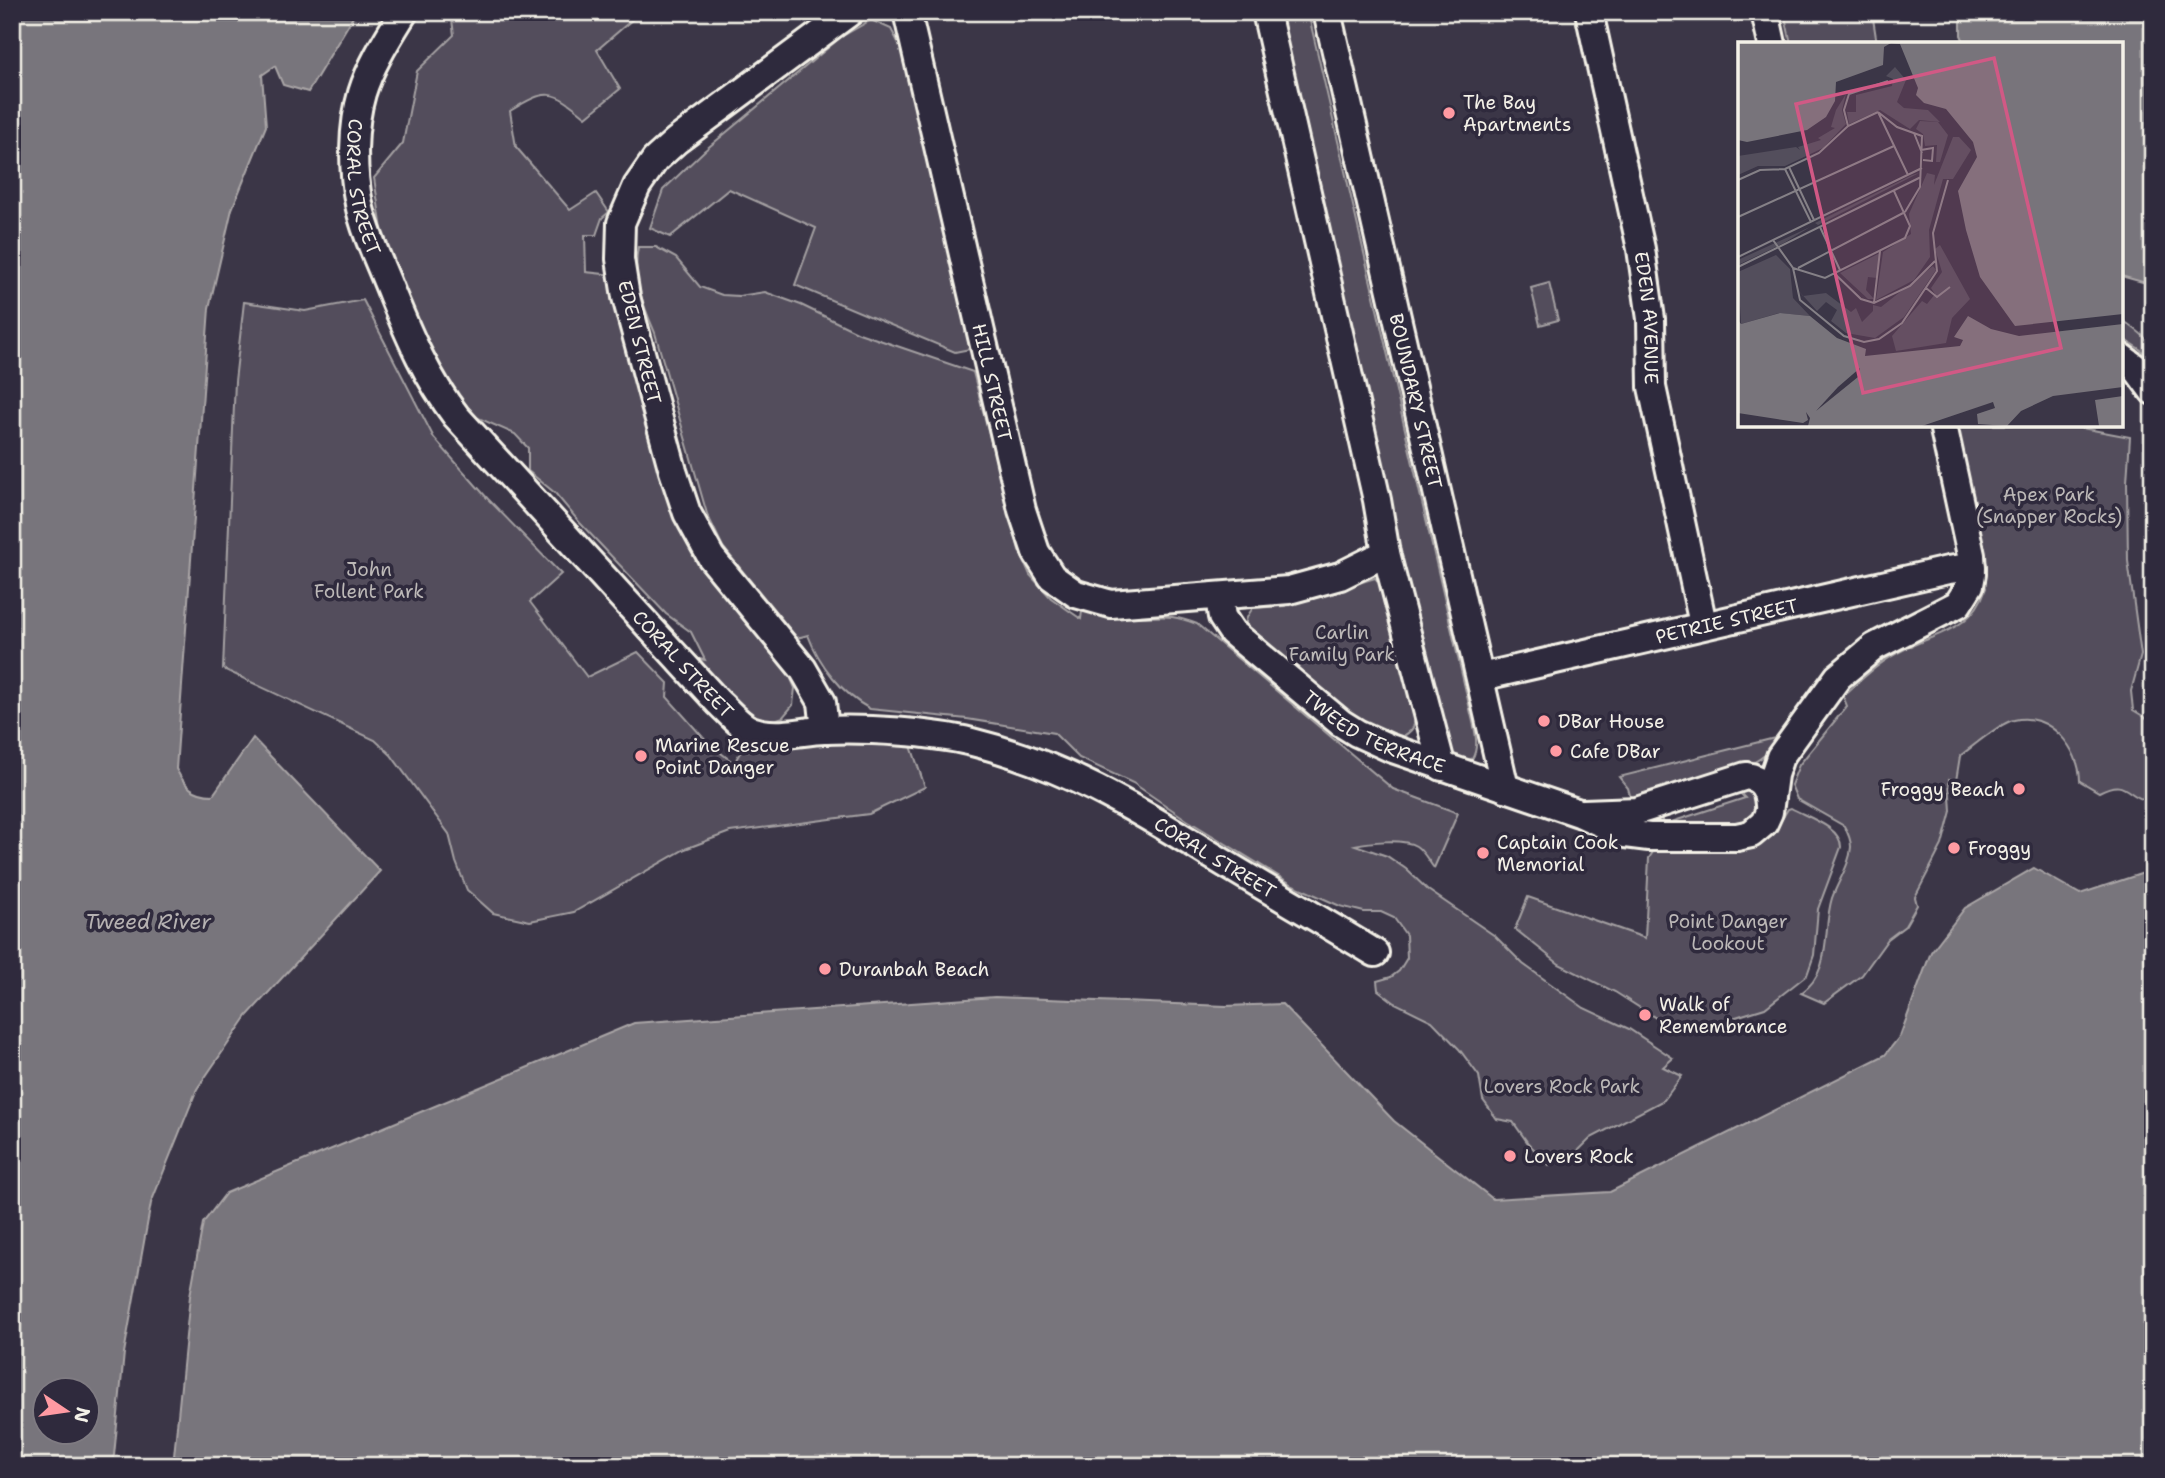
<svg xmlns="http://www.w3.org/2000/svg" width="2165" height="1478" font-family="'Shantell Sans',sans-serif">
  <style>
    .green { fill: #534e5c; stroke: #a4a0a2; stroke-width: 2 }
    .water { fill: #78747b; stroke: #aaa6a7; stroke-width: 2; fill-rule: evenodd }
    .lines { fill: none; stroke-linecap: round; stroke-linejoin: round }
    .minor-casing { stroke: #f4f1e8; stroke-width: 32 }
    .minor { stroke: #2f2a3d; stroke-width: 26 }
    .poi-dot { fill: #ff9aa2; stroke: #2f2a3d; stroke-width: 2.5 }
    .labels { text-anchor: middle; stroke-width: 7; stroke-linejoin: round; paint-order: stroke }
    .poi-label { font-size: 19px; fill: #f4f1e8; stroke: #2f2a3d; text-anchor: start }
    .street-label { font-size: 19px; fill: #f4f1e8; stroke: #2f2a3d }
    .park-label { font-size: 19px; fill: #bcb8b7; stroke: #2f2a3d }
    .water-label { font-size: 21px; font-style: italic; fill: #b6b2b2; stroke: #2f2a3d }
    .inset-road { fill: none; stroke: #858187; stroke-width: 2 }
    .view { fill: #d15985; fill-opacity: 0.15; stroke: #d15985; stroke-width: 3.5 }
    .inset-edge { fill: none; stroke: #f4f1e8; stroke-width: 3.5 }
  </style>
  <rect width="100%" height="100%" fill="#3b3647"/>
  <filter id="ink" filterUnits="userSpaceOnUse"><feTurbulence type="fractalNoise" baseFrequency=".0143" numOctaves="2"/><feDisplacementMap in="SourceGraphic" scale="14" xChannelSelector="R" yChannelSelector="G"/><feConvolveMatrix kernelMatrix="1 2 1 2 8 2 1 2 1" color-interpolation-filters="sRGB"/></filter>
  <g filter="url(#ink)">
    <g class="green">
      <path d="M451 12H641L597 50 620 89 586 117C552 89 547 88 510 111L516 147 570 210 596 193 609 212 602 218 596 235H585L586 272 613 275 661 443 666 493 677 520 752 627 788 672 795 688 793 705 783 717 769 722H754L693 658 705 660 691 632 666 614 580 523 555 493 528 471V448L515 434 476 417 434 364 383 236 374 178 403 143 417 71 454 35Z"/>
      <path d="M1278 12H1308L1470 709C1473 724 1481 745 1472 759L1464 760 1452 754 1432 700Z"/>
      <polygon points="1784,12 1872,12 1877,44 1791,44"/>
      <polygon points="871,20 891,29 905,55 970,349 955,352 795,285 816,228 729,189 670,237 650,228 663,190 704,151 841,37"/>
      <path d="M638 247H656L676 258 700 287 722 295 739 296 765 292 801 305 859 333 973 372 1019 550 1030 575 1051 598 1081 619 1082 611C1098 614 1114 617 1132 617 1162 618 1166 612 1197 624L1393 789 1458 813 1434 868C1429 862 1423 850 1416 846 1403 838 1368 842 1355 845L1387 856 1406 869 1428 890 1495 936 1523 964 1584 1008 1629 1029 1673 1058 1663 1067 1682 1076 1664 1100 1591 1138 1574 1155 1549 1165 1528 1143 1513 1122 1497 1119 1483 1100 1479 1076 1459 1049 1432 1021 1395 1003 1378 990 1377 981 1391 977 1399 971 1407 958 1406 935 1394 918 1381 912H1364L1340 906 1293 885 1187 820 1133 783 1079 758 1054 733 967 719 870 709C842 694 819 664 808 635L797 638 723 547 707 514 655 333C643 305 632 277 638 247Z"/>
      <polygon points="1549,283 1558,320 1540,325 1531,288"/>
      <polygon points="363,300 434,438 488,499 561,574 530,602 587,677 638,652 668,683 667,697 708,743 734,763 741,751 841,743 911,746 925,787 869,814 730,832 685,849 574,912 530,921 493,913 467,890 456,862 449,834 391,755 375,740 223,669 235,381 244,302 305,311"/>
      <path d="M2121 319C2140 333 2153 338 2153 363L2141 350 2121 337Z"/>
      <path d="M1951 425H2066L2130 437 2127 482 2128 561 2141 655 2131 691 2133 710 2153 722V797L2149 801C2125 797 2128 777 2099 792L2080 781C2080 749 2049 711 2014 720 2001 722 1972 747 1960 756L1956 781 1949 779 1951 811 1942 845 1915 897 1917 905 1905 926 1888 939 1862 975 1824 1003 1801 993C1833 971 1822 930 1832 898 1838 881 1850 865 1851 847 1851 839 1848 833 1844 826L1797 799 1791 785 1799 765 1847 706 1843 696C1862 679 1880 661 1903 650 1938 632 1972 631 1986 588Z"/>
      <path d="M1375 578 1380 583 1414 713C1416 727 1413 731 1400 738L1353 718 1247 631C1244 621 1247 616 1253 608L1284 606Z"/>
      <path d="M1779 737C1775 742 1771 750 1766 754 1737 779 1668 793 1631 799L1628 788 1619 777Z"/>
      <polygon points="1734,787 1750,789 1757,796 1756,815 1744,826 1652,827 1650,819 1655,811 1665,824 1745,798"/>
      <path d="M1791 808C1807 817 1841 827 1841 847L1818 909 1814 955 1807 975 1765 1008 1713 1024 1684 1028 1656 1018 1615 992 1559 964 1515 929 1528 897 1645 938 1649 858 1655 849H1747L1771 837 1788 809Z"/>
    </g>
    <g class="water">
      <path d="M12 12H356L308 92 283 85 275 66 262 75 266 126 232 209 209 308 176 769C185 786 193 795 213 795L253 738 380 871 247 1016 197 1089 151 1203 124 1353 113 1466H12ZM88 1390V1432H46V1390Z"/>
      <polygon points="1961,12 2153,12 2153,285 2121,276 2121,44 1965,44 1961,35"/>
      <polygon points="2034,868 2080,894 2153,870 2153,1466 173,1466 190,1296 203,1223 226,1193 634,1023 995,997 1226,1006 1282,1004 1394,1121 1493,1199 1610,1192 1885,1055 1900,1036 1931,952 1965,908"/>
    </g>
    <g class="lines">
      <defs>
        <g id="minor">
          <path id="s1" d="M404 12C388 38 371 64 362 93 352 127 352 169 359 204 365 234 381 265 392 294 410 338 427 378 456 416L718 702C728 711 739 725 751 730 774 739 800 731 824 730 866 728 932 732 972 742 1062 764 1134 807 1211 855 1265 888 1321 920 1375 953"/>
          <path id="s2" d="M907 12 1022 510 1036 552 1052 577 1076 594 1111 604 1289 590 1340 576 1386 553"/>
          <polyline points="1266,12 1377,500 1386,553 1442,767"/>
          <path id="s3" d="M1327 12 1505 788"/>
          <path id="s4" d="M1589 12 1641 249 1651 319 1652 387 1703 624"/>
          <polyline points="1765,12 1772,44"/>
          <polyline points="2121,357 2136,368 2153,391"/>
          <path id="s5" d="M1219 597 1222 617 1232 632 1341 723 1357 733 1390 748 1579 813 1625 834 1649 837H1737L1751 834 1764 823 1769 812 1774 775 1780 757 1838 677 1874 647 1958 604 1970 585 1972 574 1971 555 1943 425"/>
          <path id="s6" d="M1481 677 1948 570 1972 567"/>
          <polyline points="825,730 822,702 803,669 711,557 687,513 673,471 626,297 620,259 621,223 637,186 655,160 676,141 850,12"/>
          <path d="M1584 813 1637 811 1746 776C1762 778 1768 789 1769 805"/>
        </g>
      </defs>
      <use href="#minor" class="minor-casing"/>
      <use href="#minor" class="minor"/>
    </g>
  </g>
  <g class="poi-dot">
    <circle cx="1449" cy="113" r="7"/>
    <circle cx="1544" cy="721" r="7"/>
    <circle cx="1556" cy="751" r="7"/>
    <circle cx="641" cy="756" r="7"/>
    <circle cx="2019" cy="789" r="7"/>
    <circle cx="1954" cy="848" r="7"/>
    <circle cx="1483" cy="853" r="7"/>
    <circle cx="825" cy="969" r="7"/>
    <circle cx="1645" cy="1015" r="7"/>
    <circle cx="1510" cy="1156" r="7"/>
  </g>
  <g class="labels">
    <g class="poi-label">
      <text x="1463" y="109">The Bay<tspan x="1463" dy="22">Apartments</tspan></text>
      <text x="1558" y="728">DBar House</text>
      <text x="655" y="752">Marine Rescue<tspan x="655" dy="22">Point Danger</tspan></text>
      <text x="1570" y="758">Cafe DBar</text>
      <text x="2005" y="796" text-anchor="end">Froggy Beach</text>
      <text x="1497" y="849">Captain Cook<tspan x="1497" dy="22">Memorial</tspan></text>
      <text x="1968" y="855">Froggy</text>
      <text x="839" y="976">Duranbah Beach</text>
      <text x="1659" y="1011">Walk of<tspan x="1659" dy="22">Remembrance</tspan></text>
      <text x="1524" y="1163">Lovers Rock</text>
    </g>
    <g class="street-label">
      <text dy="7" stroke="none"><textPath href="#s1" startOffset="187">CORAL STREET</textPath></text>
      <text dy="7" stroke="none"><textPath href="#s4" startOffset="312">EDEN AVENUE</textPath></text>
      <text transform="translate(640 342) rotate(76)" y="7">EDEN STREET</text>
      <text dy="7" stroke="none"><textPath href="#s2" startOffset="380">HILL STREET</textPath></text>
      <text dy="7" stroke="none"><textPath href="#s3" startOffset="399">BOUNDARY STREET</textPath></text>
      <text dy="7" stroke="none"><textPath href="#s6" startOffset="252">PETRIE STREET</textPath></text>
      <text dy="7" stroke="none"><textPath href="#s1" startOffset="774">CORAL STREET</textPath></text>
      <text dy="7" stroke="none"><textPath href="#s5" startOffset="214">TWEED TERRACE</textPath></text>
      <text dy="7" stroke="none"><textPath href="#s1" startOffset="1362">CORAL STREET</textPath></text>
    </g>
    <g class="park-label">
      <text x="2049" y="501">Apex Park<tspan x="2049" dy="22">(Snapper Rocks)</tspan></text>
      <text x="369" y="576">John<tspan x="369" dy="22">Follent Park</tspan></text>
      <text x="1342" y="639">Carlin<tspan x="1342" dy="22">Family Park</tspan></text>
      <text x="1728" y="928">Point Danger<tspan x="1728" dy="22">Lookout</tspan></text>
      <text x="1562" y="1093">Lovers Rock Park</text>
    </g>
    <g class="water-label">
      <text x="148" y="929">Tweed River</text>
    </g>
  </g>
  <g transform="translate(1738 42)">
    <rect width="385" height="385" fill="#3b3647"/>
    <path d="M157 25 168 38 159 60 166 66 190 68 202 80 181 78 172 87 142 68 111 82 109 70H118V53L154 44 155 37 148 34ZM108 52 104 68 108 82 85 106 47 124H20L0 133V114L58 105 62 108 60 105 83 98 80 96 97 86 93 85 98 68ZM182 79 200 80 210 93 202 120H198L199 103 187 104 185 92 178 87ZM215 95H221L233 108 215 137H205L191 188 192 215 176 238 138 258 145 210 173 192 171 172 189 131 197 133 196 143ZM181 131 80 183 77 181 174 133ZM72 185 46 201 0 223V218ZM202 203 232 257 214 276 208 301 158 309 154 294 184 259 189 262 197 252 193 246 204 230 197 207ZM142 211 139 236 130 235 128 248 136 257H130L102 231ZM38 213 52 227 55 256 72 274 41 271 3 282 0 230ZM195 224 198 228 166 275 137 296 108 291 93 279 99 268 88 260 79 269 59 247 65 254 88 251 113 270 118 266 124 280 135 269V263L143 265Z" fill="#534e5c"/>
    <path d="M0 1H153L146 5 145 23 98 40 97 59 88 75 69 88 9 100 0 98ZM154 1H385V272L277 284 242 235 228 188 220 149 239 115 235 100 208 67 186 61 178 53 180 46 162 2ZM42 271 72 274 99 296 128 307 127 314 222 304 225 298 216 295 230 274 253 287 281 294 385 282V345L315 354 283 369 269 384 240 382 239 372 257 366 255 360 184 384H70L72 376 68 370 70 378 65 381 0 371V278L3 282ZM385 354V384H361L357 358Z" fill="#78747b"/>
    <path d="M122 326 120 335 78 369 100 345Z" fill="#3b3647"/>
    <path class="inset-road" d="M140 70 159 85 184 94 182 145 167 170M140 70 170 133M110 84 106 68 111 52 150 39M176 91 184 111M183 108 195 106 194 119 185 118M51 125 76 178M47 127 73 180M0 138 22 128 47 127 81 111 110 84 140 70M0 175 156 104M82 185 102 228M35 198 55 226 62 258 106 294 126 300 141 297 164 281 199 229 195 191 210 138M0 215 184 126M0 225 183 135M55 226 87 236 167 196 172 184 156 149M60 226 167 170M96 231 123 257 136 261 172 244 197 219M188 246 199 255 212 245M136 261 142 209"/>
    <path class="view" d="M256 16 323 306 125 351 58 62Z"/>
    <rect width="385" height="385" class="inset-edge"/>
  </g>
  <rect width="2165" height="1478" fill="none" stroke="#2f2a3d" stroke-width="42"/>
  <rect x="21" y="21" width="2123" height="1436" fill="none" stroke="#f4f1e8" stroke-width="2.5" filter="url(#ink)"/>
  <g transform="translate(66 1411) rotate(103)"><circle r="33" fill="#2f2a3d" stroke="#7e7a81" stroke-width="2"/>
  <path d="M0-5L12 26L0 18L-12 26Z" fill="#ff9aa2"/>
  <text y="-10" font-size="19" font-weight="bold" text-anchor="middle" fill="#f4f1e8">N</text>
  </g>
</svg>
